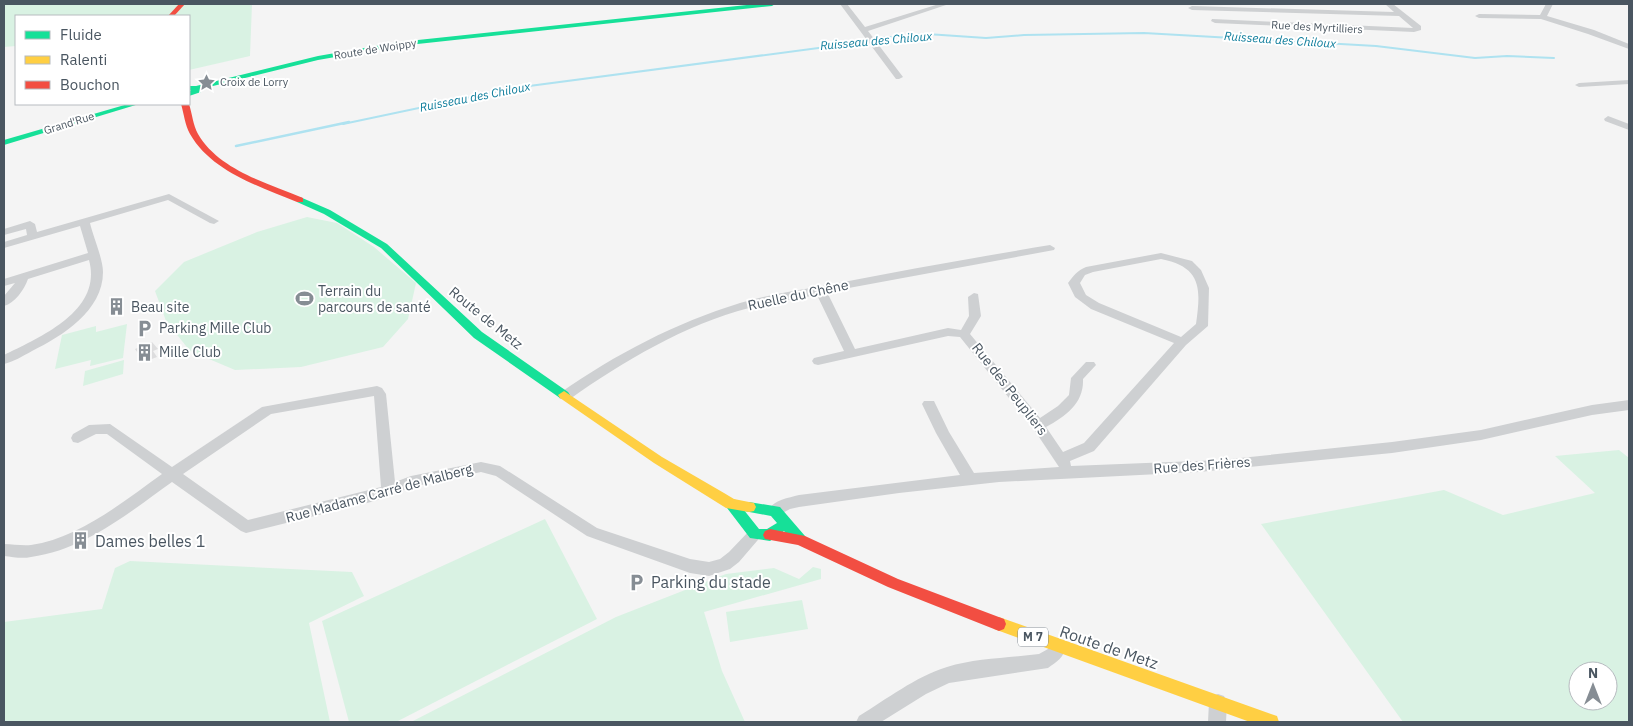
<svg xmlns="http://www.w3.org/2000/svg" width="1633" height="726" font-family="'IBM Plex Sans',sans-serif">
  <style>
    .green { fill: #d9f2e3; fill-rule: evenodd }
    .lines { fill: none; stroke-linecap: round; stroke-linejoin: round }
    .stream-far1 { stroke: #aee2f0; stroke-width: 2 }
    .stream { stroke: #aee2f0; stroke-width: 2.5 }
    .building { fill: #ddddde }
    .street { fill: #ced0d2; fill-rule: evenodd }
    .fast { fill: #16e098; fill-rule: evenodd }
    .slow { fill: #ffcf43; fill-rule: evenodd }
    .jam { fill: #f24e42; fill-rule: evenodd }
    .labels { text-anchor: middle; stroke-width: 4; stroke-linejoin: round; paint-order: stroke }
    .far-street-label { font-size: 11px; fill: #4a5661; stroke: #fff }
    .far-poi-label { font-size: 11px; fill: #4a5661; stroke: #fff; text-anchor: start }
    .far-water-label { font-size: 12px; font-style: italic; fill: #0c7c9b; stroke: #fff }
    .shield { fill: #fff; stroke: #808990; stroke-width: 1 }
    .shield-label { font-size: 12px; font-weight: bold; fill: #4a5661 }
    .poi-label { font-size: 14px; fill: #4a5661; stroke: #fff; text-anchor: start }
    .street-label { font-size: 14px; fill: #4a5661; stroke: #fff }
    .near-poi-label { font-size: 16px; fill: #4a5661; stroke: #fff; text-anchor: start }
    .near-street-label { font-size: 16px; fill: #4a5661; stroke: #fff }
  </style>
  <rect width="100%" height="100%" fill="#f4f4f4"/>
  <g class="green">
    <polygon points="4,4 252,4 250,56 189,70 189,16 16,16 16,46 4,47"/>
    <polygon points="307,217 337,223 374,247 416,283 408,319 383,347 301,367 235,370 190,351 166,321 155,291 184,262 257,232"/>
    <polygon points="127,324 123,358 90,366 91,360 55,369 62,335 96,326 96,332"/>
    <polygon points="124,360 123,374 83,386 85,371"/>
    <path d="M1619 450 1629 458V722H1403L1261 524 1444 490 1503 515 1595 493 1555 456ZM1578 671H1608V701H1578Z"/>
    <polygon points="545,519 597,619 396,722 349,722 322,621"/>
    <polygon points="130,561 352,572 364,596 309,623 330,722 4,722 4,622 102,609 115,568"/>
    <polygon points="813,567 821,569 821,579 704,612 722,671 745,722 411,722 616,617 726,574 774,568 799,579"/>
    <polygon points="802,600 808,629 730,642 726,612"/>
  </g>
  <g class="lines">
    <polyline class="stream-far1" points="343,124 514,88 841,45 868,39 927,34 986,38 1024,35 1144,33 1376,46 1475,58 1507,56 1554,58"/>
    <polyline class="stream" points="236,146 349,122"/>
  </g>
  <polygon class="building" points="152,342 158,349 153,351 157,357 144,362 135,349"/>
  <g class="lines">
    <g class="street">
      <polygon points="840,4 847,4 865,27 939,4 949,4 868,31 903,77 899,79 896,79"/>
      <polygon points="1385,4 1393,4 1421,26 1421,30 1414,32 1215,23 1211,21 1212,19 1413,28 1399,16 1192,10 1188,8 1192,6 1394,12"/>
      <polygon points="1546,4 1553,4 1547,16 1594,30 1629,44 1629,49 1588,34 1541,19 1479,18 1475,16 1479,14 1540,15"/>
      <polygon points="1629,80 1629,84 1579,87 1575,85 1579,83"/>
      <polygon points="1608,116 1629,124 1629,130 1605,121 1604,119"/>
      <path d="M169 194 219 221 214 224 210 223 168 200 90 223C93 236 103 259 103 272 103 311 62 336 32 351 23 356 13 362 4 364V355C40 337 103 311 89 260L28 279C24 290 15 303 4 306V296L15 283 4 286V279L88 253 80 226 4 248V242L27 235 26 229 4 235V229L30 221 35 224 37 232Z"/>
      <path d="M1050 245 1055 248 1054 250 827 292 855 349 948 328 961 330 969 316 968 297 974 293 978 294 981 316 970 334 1040 418 1058 406 1069 395 1071 378 1086 362H1094L1096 365 1083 379C1084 403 1066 416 1046 427L1063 452 1084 443 1174 343 1091 309 1075 297 1068 283C1074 275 1077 271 1086 267L1161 253 1192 261 1201 270 1209 288 1208 326 1186 345 1094 451 1070 461 1071 466 1221 460 1392 442 1481 430 1592 405 1629 400V410L1592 415 1481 440 1392 453 1199 472 999 482 899 493 799 507 790 509 775 517 770 515 768 511C773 500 788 498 799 495L960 475 936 433 922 404 924 401H934L949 432 974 473 1059 467 1033 428 960 337 948 336 818 365 814 364 812 361 814 358 844 351 817 295C794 299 771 303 749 308 686 324 622 362 570 399H560L558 396 560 393C616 354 675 323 740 303 770 294 802 290 833 284 905 270 978 257 1050 245ZM1161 259C1202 267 1201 289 1196 324L1181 337 1099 303 1086 295 1080 283 1085 275 1093 272Z"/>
      <path d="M377 386 382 388 386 394 395 482 411 476 481 462 500 466 597 528 690 559 709 562 720 559 729 552 750 530 755 528 760 530 763 534 739 562 730 569 709 576 690 573 587 536 496 476 481 472 412 487 375 501 246 533 241 531 172 482C130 512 84 550 31 557 22 559 13 557 4 556V544C13 544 22 546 31 545 79 538 123 502 162 474L107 434H96L78 443 73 442 71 438 73 434 89 425 110 424 172 467 262 407ZM374 396 381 487 248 520 183 474 271 414Z"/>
      <path d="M1057 638 1063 641C1069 654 1058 661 1048 668L949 683 926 694 881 722H856L859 716C887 699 915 677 947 667 976 658 1009 658 1039 654L1048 649 1051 641Z"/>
      <polygon points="1218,694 1224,696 1227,702 1226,722 1208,722 1209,702 1212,696"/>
    </g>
    <g class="fast">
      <polygon points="756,4 775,4 772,6 399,46 318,60 201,89 201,92 189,96 189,91 191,90 189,90 189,86 196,86 318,56 399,42"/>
      <polygon points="128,104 139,104 4,145 4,140"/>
      <polygon points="300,197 330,210 387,244 482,332 568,392 570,395 568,398 560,398 474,338 381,248 324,214 297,202 297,198"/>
      <path d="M731 499 736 500 759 529H767L777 523 771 516 744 511 742 507 744 503 749 502 780 507 805 536 807 540 805 544C795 547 790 538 784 531L770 541 750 538 724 504 726 500Z"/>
    </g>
    <g class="slow">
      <polygon points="564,391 662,457 724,493 734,499 754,503 756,507 754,511 749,512 726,508 654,463 560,398 558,395"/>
      <polygon points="999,617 1271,714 1277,716 1279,722 1250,722 994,629 992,624 994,619"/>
    </g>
    <g class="jam">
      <polygon points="179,4 185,4 174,16 168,16"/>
      <path d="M181 104H189C192 113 193 125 198 134 219 170 267 183 303 198V202H297C259 186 212 172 190 134 185 125 184 114 181 104Z"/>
      <polygon points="770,529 805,536 898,579 1004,619 1006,624 1004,629 999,631 888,587 798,545 765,539 763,535 765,531"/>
    </g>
  </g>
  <defs>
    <symbol id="sight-bare" viewBox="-9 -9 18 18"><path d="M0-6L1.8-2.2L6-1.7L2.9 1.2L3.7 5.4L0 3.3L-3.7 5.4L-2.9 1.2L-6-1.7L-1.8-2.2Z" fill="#868d94" stroke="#fff" stroke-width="2.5" paint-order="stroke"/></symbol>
    <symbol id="stadium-bare" viewBox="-9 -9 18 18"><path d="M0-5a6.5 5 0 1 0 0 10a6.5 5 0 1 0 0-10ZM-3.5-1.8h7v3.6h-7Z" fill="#868d94" stroke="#fff" stroke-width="2.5" paint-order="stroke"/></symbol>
    <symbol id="building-bare" viewBox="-9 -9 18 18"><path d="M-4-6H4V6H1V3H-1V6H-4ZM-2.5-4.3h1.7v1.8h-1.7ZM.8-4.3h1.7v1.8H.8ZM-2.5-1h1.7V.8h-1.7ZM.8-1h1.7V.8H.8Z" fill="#868d94" stroke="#fff" stroke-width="2.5" paint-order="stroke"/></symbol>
    <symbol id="parking-bare" viewBox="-9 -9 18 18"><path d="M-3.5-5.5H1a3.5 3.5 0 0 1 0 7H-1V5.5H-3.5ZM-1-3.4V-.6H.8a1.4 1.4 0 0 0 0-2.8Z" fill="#868d94" stroke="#fff" stroke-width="2.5" paint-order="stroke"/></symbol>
  </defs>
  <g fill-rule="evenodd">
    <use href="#sight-bare" x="194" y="70" width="25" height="25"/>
    <use href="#stadium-bare" x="292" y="286" width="25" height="25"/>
    <use href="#building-bare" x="104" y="294" width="25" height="25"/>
    <use href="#parking-bare" x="132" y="316" width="25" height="25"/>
    <use href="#building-bare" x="132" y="340" width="25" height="25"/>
    <use href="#building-bare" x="68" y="528" width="25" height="25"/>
    <use href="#parking-bare" x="624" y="570" width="25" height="25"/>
  </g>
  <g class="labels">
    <g class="far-street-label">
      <text transform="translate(1317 27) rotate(3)" y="4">Rue des Myrtilliers</text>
      <text transform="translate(375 49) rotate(-9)" y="4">Route de Woippy</text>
      <text transform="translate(69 123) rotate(-17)" y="4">Grand'Rue</text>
    </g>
    <g class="far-poi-label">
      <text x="220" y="86">Croix de Lorry</text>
    </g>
    <g class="far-water-label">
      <text transform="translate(1280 40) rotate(4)" y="4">Ruisseau des Chiloux</text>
      <text transform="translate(876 41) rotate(-5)" y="4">Ruisseau des Chiloux</text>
      <text transform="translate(475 97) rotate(-11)" y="4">Ruisseau des Chiloux</text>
    </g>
    <rect class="shield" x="1018" y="627.5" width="30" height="19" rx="4"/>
    <g class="shield-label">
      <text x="1033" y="641">M 7</text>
    </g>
    <g class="poi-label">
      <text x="318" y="296">Terrain du<tspan x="318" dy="16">parcours de santé</tspan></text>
      <text x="131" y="312">Beau site</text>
      <text x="159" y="333">Parking Mille Club</text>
      <text x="159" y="357">Mille Club</text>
    </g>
    <g class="street-label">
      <text transform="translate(798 295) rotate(-12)" y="5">Ruelle du Chêne</text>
      <text transform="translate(486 318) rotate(39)" y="5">Route de Metz</text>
      <text transform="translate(1010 389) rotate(52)" y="5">Rue des Peupliers</text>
      <text transform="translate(1202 465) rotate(-4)" y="5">Rue des Frières</text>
      <text transform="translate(379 493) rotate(-15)" y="5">Rue Madame Carré de Malberg</text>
    </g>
    <g class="near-poi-label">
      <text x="95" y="547">Dames belles 1</text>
      <text x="651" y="588">Parking du stade</text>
    </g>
    <g class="near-street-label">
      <text transform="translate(1109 647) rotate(19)" y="6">Route de Metz</text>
    </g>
  </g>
  <rect width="1633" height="726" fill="none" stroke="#4a5661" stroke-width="10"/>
  <rect x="15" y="15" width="175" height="90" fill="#ffffff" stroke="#b7bbc0"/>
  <rect x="25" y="31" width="25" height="8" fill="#16e098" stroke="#b7bbc0"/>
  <text x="60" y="40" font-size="15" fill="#4a5661">Fluide</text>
  <rect x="25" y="56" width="25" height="8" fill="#ffcf43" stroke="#b7bbc0"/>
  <text x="60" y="65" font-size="15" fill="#4a5661">Ralenti</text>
  <rect x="25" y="81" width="25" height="8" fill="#f24e42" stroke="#b7bbc0"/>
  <text x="60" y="90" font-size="15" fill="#4a5661">Bouchon</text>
  <g transform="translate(1593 686)"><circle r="24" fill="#ffffff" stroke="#b7bbc0"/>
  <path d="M0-4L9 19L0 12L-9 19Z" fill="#868d94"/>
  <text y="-8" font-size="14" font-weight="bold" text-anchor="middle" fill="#4a5661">N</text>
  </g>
</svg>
